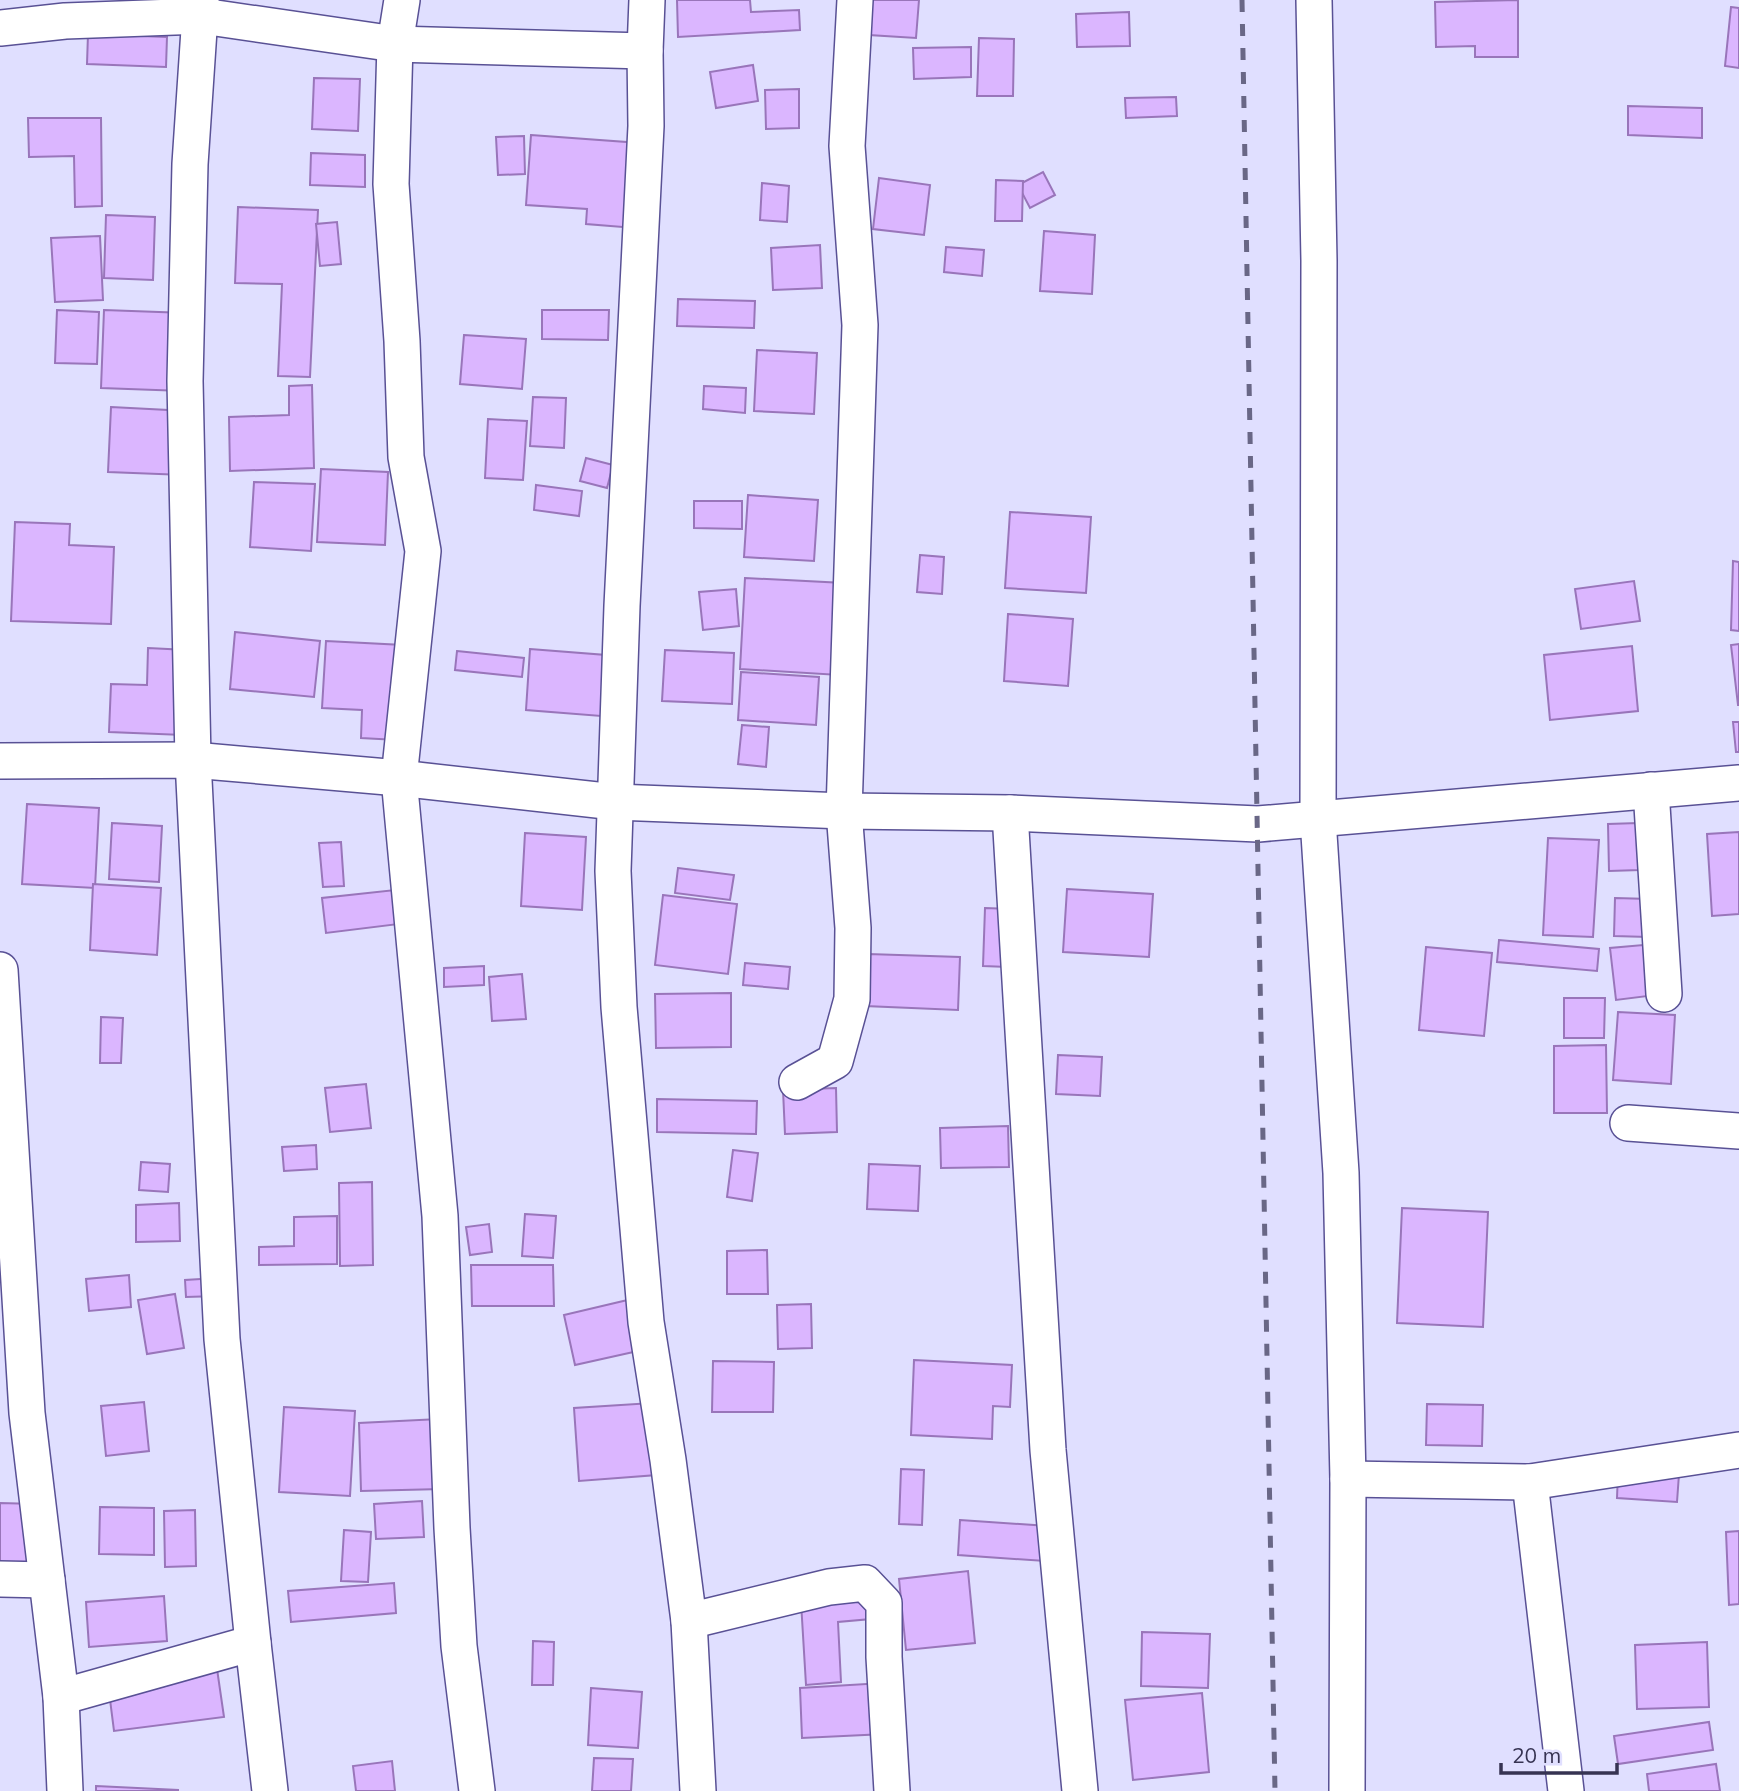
<svg xmlns="http://www.w3.org/2000/svg" width="1739" height="1791" font-family="Mulish,sans-serif">
  <style>
    .building { fill: #dbb6ff; stroke: #9975ba; stroke-width: 2 }
    .lines { fill: none; stroke-linecap: round; stroke-linejoin: round }
    .street-casing { stroke: #595195; stroke-width: 38 }
    .street { stroke: #fff; stroke-width: 35 }
    .rail { stroke: #696786; stroke-width: 5; stroke-dasharray: 12 12; stroke-linecap: butt }
  </style>
  <rect width="100%" height="100%" fill="#e0dfff"/>
  <g class="building">
    <polygon points="677,0 750,0 751,12 799,10 800,30 678,37"/>
    <polygon points="871,0 919,0 916,38 869,35"/>
    <polygon points="1518,0 1518,57 1475,57 1475,46 1436,47 1435,2"/>
    <polygon points="1731,7 1739,8 1739,68 1725,66"/>
    <polygon points="1129,12 1130,46 1077,47 1076,14"/>
    <polygon points="88,34 167,37 166,67 87,64"/>
    <polygon points="979,38 1014,39 1013,96 977,96"/>
    <polygon points="971,47 971,77 914,79 913,48"/>
    <polygon points="753,65 758,101 716,108 710,72"/>
    <polygon points="314,78 360,79 358,131 312,129"/>
    <polygon points="799,89 799,128 766,129 765,90"/>
    <polygon points="1176,97 1177,116 1126,118 1125,98"/>
    <polygon points="1628,106 1702,108 1702,138 1628,135"/>
    <polygon points="28,118 101,118 102,206 75,207 74,156 29,157"/>
    <polygon points="531,135 640,143 635,228 586,224 587,209 526,205"/>
    <polygon points="524,136 525,174 498,175 496,137"/>
    <polygon points="311,153 365,155 365,187 310,185"/>
    <polygon points="1043,172 1055,195 1030,208 1018,185"/>
    <polygon points="879,178 930,185 924,235 873,229"/>
    <polygon points="996,180 1023,181 1022,221 995,221"/>
    <polygon points="762,183 789,186 787,222 760,220"/>
    <polygon points="238,207 318,210 310,377 278,376 282,284 235,283"/>
    <polygon points="106,215 155,217 153,280 104,278"/>
    <polygon points="337,222 341,264 320,266 316,224"/>
    <polygon points="1044,231 1095,235 1092,294 1040,291"/>
    <polygon points="100,236 103,300 55,302 51,238"/>
    <polygon points="820,245 822,288 773,290 771,248"/>
    <polygon points="946,247 984,250 982,276 944,272"/>
    <polygon points="678,299 755,301 754,328 677,326"/>
    <polygon points="57,310 99,312 97,364 55,363"/>
    <polygon points="104,310 186,313 183,391 101,388"/>
    <polygon points="542,310 609,310 608,340 542,339"/>
    <polygon points="464,335 526,339 522,389 460,384"/>
    <polygon points="757,350 817,353 814,414 754,411"/>
    <polygon points="312,385 314,468 230,471 229,417 289,415 289,386"/>
    <polygon points="704,386 746,388 745,413 703,409"/>
    <polygon points="533,397 566,398 564,448 530,446"/>
    <polygon points="111,407 187,411 184,475 108,472"/>
    <polygon points="488,419 527,421 523,480 485,478"/>
    <polygon points="586,458 613,465 607,488 580,481"/>
    <polygon points="321,469 388,472 385,545 317,542"/>
    <polygon points="254,482 315,484 311,551 250,547"/>
    <polygon points="536,485 582,491 579,516 534,510"/>
    <polygon points="748,495 818,500 814,561 744,557"/>
    <polygon points="694,501 742,501 742,529 694,528"/>
    <polygon points="1010,512 1091,517 1086,593 1005,588"/>
    <polygon points="15,522 70,524 69,545 114,547 111,624 11,621"/>
    <polygon points="920,555 944,557 942,594 917,592"/>
    <polygon points="1733,561 1739,562 1739,631 1731,630"/>
    <polygon points="745,578 844,583 839,675 740,669"/>
    <polygon points="1634,581 1640,621 1581,629 1575,589"/>
    <polygon points="736,589 739,626 703,630 699,592"/>
    <polygon points="1008,614 1073,619 1068,686 1004,681"/>
    <polygon points="235,632 320,641 314,697 230,689"/>
    <polygon points="326,641 403,645 397,740 361,738 362,710 322,708"/>
    <polygon points="1739,644 1739,705 1738,705 1731,645"/>
    <polygon points="1632,646 1638,711 1550,720 1544,655"/>
    <polygon points="148,648 187,650 183,735 109,732 111,684 147,685"/>
    <polygon points="530,649 606,655 601,716 526,710"/>
    <polygon points="665,650 734,653 732,704 662,701"/>
    <polygon points="457,651 524,658 522,677 455,670"/>
    <polygon points="741,672 819,677 816,725 738,720"/>
    <polygon points="1733,722 1739,722 1739,752 1736,752"/>
    <polygon points="742,725 769,727 766,767 738,764"/>
    <polygon points="27,804 99,808 95,888 22,884"/>
    <polygon points="112,823 162,826 159,882 109,879"/>
    <polygon points="1638,823 1640,870 1609,871 1608,824"/>
    <polygon points="1739,832 1739,914 1712,916 1707,834"/>
    <polygon points="525,833 586,837 582,910 521,906"/>
    <polygon points="1548,838 1599,840 1593,937 1543,935"/>
    <polygon points="341,842 344,886 323,887 319,843"/>
    <polygon points="678,868 734,875 730,900 675,893"/>
    <polygon points="93,884 161,888 157,955 90,950"/>
    <polygon points="1067,889 1153,894 1149,957 1063,952"/>
    <polygon points="395,890 399,924 326,933 322,898"/>
    <polygon points="663,895 737,904 728,974 655,965"/>
    <polygon points="1615,898 1650,899 1648,937 1614,936"/>
    <polygon points="985,908 1011,909 1008,967 983,966"/>
    <polygon points="1499,940 1599,949 1597,971 1497,962"/>
    <polygon points="1643,945 1648,996 1616,1000 1610,948"/>
    <polygon points="1426,947 1492,953 1484,1036 1419,1030"/>
    <polygon points="868,954 960,957 958,1010 865,1006"/>
    <polygon points="745,963 790,967 788,989 743,985"/>
    <polygon points="484,966 484,985 444,987 444,968"/>
    <polygon points="522,974 526,1019 492,1021 489,977"/>
    <polygon points="731,993 731,1047 656,1048 655,994"/>
    <polygon points="1564,998 1605,998 1604,1038 1564,1038"/>
    <polygon points="1618,1012 1675,1015 1671,1084 1613,1080"/>
    <polygon points="101,1017 123,1018 121,1063 100,1063"/>
    <polygon points="1606,1045 1607,1113 1554,1113 1554,1046"/>
    <polygon points="1058,1055 1102,1057 1100,1096 1056,1094"/>
    <polygon points="366,1084 371,1128 330,1132 325,1088"/>
    <polygon points="836,1088 837,1132 785,1134 783,1090"/>
    <polygon points="657,1099 757,1101 756,1134 657,1132"/>
    <polygon points="1008,1126 1009,1167 941,1168 940,1128"/>
    <polygon points="316,1145 317,1169 284,1171 282,1147"/>
    <polygon points="733,1150 758,1153 752,1201 727,1197"/>
    <polygon points="141,1162 170,1164 168,1192 139,1190"/>
    <polygon points="869,1164 920,1166 918,1211 867,1209"/>
    <polygon points="372,1182 373,1265 340,1266 339,1183"/>
    <polygon points="179,1203 180,1241 136,1242 136,1205"/>
    <polygon points="1402,1208 1488,1212 1483,1327 1397,1323"/>
    <polygon points="525,1214 556,1216 553,1258 522,1256"/>
    <polygon points="337,1216 337,1264 259,1265 259,1247 294,1246 294,1217"/>
    <polygon points="489,1224 492,1252 470,1255 466,1227"/>
    <polygon points="767,1250 768,1294 727,1294 727,1251"/>
    <polygon points="471,1265 553,1265 554,1306 472,1306"/>
    <polygon points="129,1275 131,1307 89,1311 86,1279"/>
    <polygon points="217,1278 218,1296 186,1297 185,1280"/>
    <polygon points="175,1294 184,1348 147,1354 138,1300"/>
    <polygon points="636,1298 647,1349 575,1365 564,1315"/>
    <polygon points="811,1304 812,1348 778,1349 777,1305"/>
    <polygon points="914,1360 1012,1365 1010,1407 993,1406 992,1439 911,1435"/>
    <polygon points="713,1361 774,1362 773,1412 712,1412"/>
    <polygon points="144,1402 149,1451 106,1456 101,1406"/>
    <polygon points="652,1403 657,1475 579,1481 574,1408"/>
    <polygon points="1427,1404 1483,1405 1482,1446 1426,1445"/>
    <polygon points="284,1407 355,1411 350,1496 279,1492"/>
    <polygon points="439,1419 442,1489 361,1491 359,1423"/>
    <polygon points="901,1469 924,1470 922,1525 899,1524"/>
    <polygon points="1618,1472 1679,1474 1677,1502 1617,1498"/>
    <polygon points="422,1501 424,1537 376,1539 374,1504"/>
    <polygon points="0,1503 36,1504 34,1565 0,1564"/>
    <polygon points="100,1507 154,1508 154,1555 99,1554"/>
    <polygon points="195,1510 196,1566 165,1567 164,1511"/>
    <polygon points="960,1520 1048,1526 1045,1561 958,1555"/>
    <polygon points="344,1530 371,1532 368,1582 341,1581"/>
    <polygon points="1739,1531 1739,1604 1729,1605 1726,1532"/>
    <polygon points="968,1571 975,1643 906,1650 899,1579"/>
    <polygon points="394,1583 396,1613 291,1622 288,1591"/>
    <polygon points="164,1596 167,1641 89,1647 86,1602"/>
    <polygon points="870,1598 871,1619 838,1622 841,1682 806,1685 801,1602"/>
    <polygon points="1142,1632 1210,1634 1208,1688 1141,1686"/>
    <polygon points="533,1641 554,1642 553,1685 532,1685"/>
    <polygon points="1707,1642 1709,1707 1637,1709 1635,1645"/>
    <polygon points="216,1662 224,1717 114,1731 107,1676"/>
    <polygon points="883,1683 885,1734 802,1738 800,1688"/>
    <polygon points="591,1688 642,1692 638,1748 588,1745"/>
    <polygon points="1202,1693 1209,1772 1133,1780 1125,1700"/>
    <polygon points="1709,1722 1713,1750 1618,1764 1614,1736"/>
    <polygon points="594,1758 633,1759 631,1791 592,1791"/>
    <polygon points="392,1761 395,1791 356,1791 353,1766"/>
    <polygon points="1716,1764 1720,1791 1649,1791 1647,1774"/>
    <polygon points="96,1786 178,1790 178,1791 96,1791"/>
  </g>
  <g class="lines">
    <defs>
      <g id="street">
        <polyline points="201,0 190,164 185,381 193,760 222,1339 253,1643 270,1791"/>
        <polyline points="402,0 395,44 391,184 402,341 406,457 423,551 399,778 440,1216 452,1528 459,1646 477,1791"/>
        <polyline points="647,0 645,51 646,126 622,606 613,871 619,1007 646,1322 668,1460 689,1621 698,1791"/>
        <polyline points="1314,0 1319,261 1318,819 1341,1173 1348,1479 1347,1791"/>
        <polyline points="0,28 65,21 202,16 395,44 645,51"/>
        <polyline points="0,761 193,760 399,778 615,802 844,811 1010,813 1258,824 1739,783"/>
        <polyline points="1651,790 1664,994"/>
        <polyline points="1010,813 1048,1450 1080,1791"/>
        <polyline points="0,970 27,1413 61,1697 65,1791"/>
        <polyline points="797,1082 835,1061 852,999 853,928 844,811 860,325 847,146 855,0"/>
        <polyline points="1628,1123 1739,1131"/>
        <polyline points="1348,1479 1530,1482 1739,1450"/>
        <polyline points="1530,1482 1566,1791"/>
        <polyline points="0,1579 47,1580"/>
        <polyline points="689,1621 829,1587 865,1583 884,1603 884,1657 892,1791"/>
        <polyline points="61,1697 253,1643"/>
      </g>
    </defs>
    <use href="#street" class="street-casing"/>
    <use href="#street" class="street"/>
    <polyline class="rail" points="1242,0 1275,1791"/>
  </g>
  <path d="M1501 1763v10h116v-10" fill="none" stroke="#363352" stroke-width="3.5"/>
  <text x="1512" y="1763" font-size="21" fill="#363352" stroke="#e0dfff" stroke-width="5" paint-order="stroke">20 m</text>
</svg>
